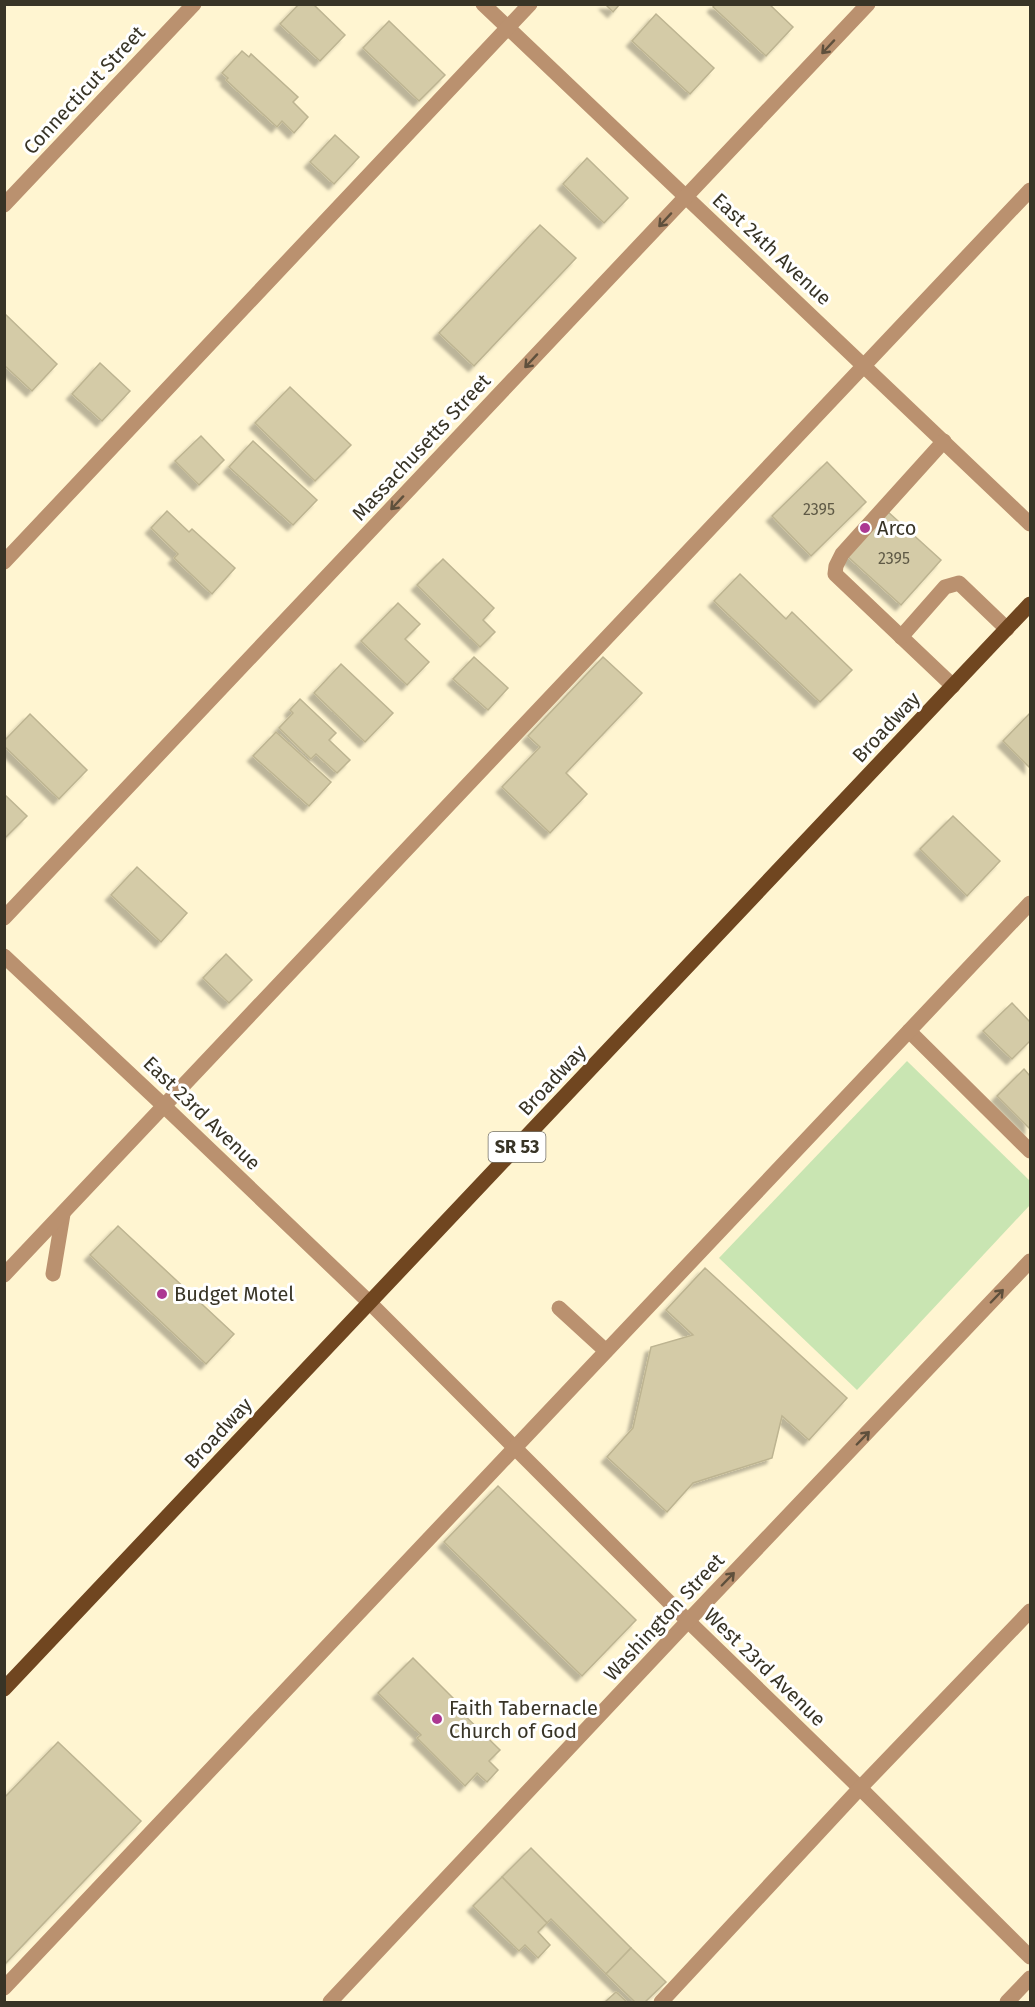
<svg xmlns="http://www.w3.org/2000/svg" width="1035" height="2007" font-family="'Fira Sans',sans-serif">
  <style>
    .green { fill: #c9e5b2 }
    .building { fill: #d4cba7; stroke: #bdb491; stroke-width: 1.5; filter: url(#shadow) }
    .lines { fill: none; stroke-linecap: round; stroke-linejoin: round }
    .minor { stroke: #ba916f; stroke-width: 15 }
    .major { stroke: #704620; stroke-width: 15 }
    .oneway { stroke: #5f503c }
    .poi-dot { fill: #ac3892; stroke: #fff; stroke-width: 2 }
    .labels { text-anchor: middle; stroke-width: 6; stroke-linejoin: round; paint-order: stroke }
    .number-label { font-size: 16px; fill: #5f5a46 }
    .shield { fill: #fff; stroke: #747167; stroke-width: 1.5 }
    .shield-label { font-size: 18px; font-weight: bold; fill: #383426 }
    .street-label { font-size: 20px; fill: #383426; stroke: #fff }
    .poi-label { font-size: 20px; fill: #383426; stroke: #fff; text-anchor: start }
  </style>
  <defs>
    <filter id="shadow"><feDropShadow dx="-5.5" dy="5.5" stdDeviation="1.5" flood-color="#0004"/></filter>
  </defs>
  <rect width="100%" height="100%" fill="#fff5d1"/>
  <polygon class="green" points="907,1061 1030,1181 1030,1205 857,1390 719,1258"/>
  <g class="building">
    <polygon points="299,4 313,4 345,35 320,61 280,24"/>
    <polygon points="605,4 620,4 613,12"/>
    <polygon points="715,4 769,4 793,27 766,56 713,7"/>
    <polygon points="656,14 714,68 690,94 632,41"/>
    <polygon points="389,21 445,75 419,101 363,48"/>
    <polygon points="242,51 249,57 251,54 298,97 293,102 308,117 294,133 282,121 277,127 226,80 228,78 222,73"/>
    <polygon points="335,135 359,157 334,184 310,162"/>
    <polygon points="587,158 628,198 604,223 563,184"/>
    <polygon points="540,225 576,258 474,366 439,333"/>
    <polygon points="4,313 57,364 32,391 4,365"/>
    <polygon points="100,363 130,391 102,421 72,394"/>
    <polygon points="290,387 351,445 315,481 255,423"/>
    <polygon points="201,436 224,460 199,485 175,461"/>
    <polygon points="253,441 317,500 293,525 229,467"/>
    <polygon points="827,462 866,502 811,556 772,516"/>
    <polygon points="167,511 189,532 192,529 235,568 212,594 174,558 178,554 151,528"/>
    <polygon points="887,511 941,560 901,605 847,556"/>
    <polygon points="443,559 494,608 483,620 495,632 480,647 417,585"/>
    <polygon points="740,574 786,619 792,612 852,670 820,702 714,601"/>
    <polygon points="398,603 420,624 405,639 429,662 407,685 361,641"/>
    <polygon points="474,657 508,688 488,710 453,679"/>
    <polygon points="603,657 642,693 566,773 587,794 550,833 502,787 540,747 528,736"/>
    <polygon points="341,664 393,713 365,742 314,693"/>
    <polygon points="300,699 336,733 329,740 350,760 337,773 316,754 311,759 279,728 293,713 290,710"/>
    <polygon points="1030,713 1030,768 1003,741"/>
    <polygon points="30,714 87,770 59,799 4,746 4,741"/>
    <polygon points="276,732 331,782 309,806 253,756"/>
    <polygon points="4,794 27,816 4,839"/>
    <polygon points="953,816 1000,861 967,896 920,849"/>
    <polygon points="137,867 187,913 161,942 111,895"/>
    <polygon points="226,954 252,980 229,1003 203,978"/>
    <polygon points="1012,1003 1030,1022 1030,1041 1012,1059 983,1031"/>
    <polygon points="1024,1069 1030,1076 1030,1129 997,1096"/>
    <polygon points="118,1226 234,1334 206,1364 90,1255"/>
    <polygon points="705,1268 847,1398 809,1440 782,1416 772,1458 693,1483 667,1512 607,1457 633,1428 651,1347 693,1335 666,1310"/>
    <polygon points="498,1486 636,1620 582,1676 444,1542"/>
    <polygon points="413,1658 456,1701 453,1704 500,1750 489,1761 498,1770 487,1782 477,1773 465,1786 417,1738 421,1735 378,1693"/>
    <polygon points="58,1742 141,1821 4,1965 4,1798"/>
    <polygon points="531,1848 631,1948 606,1974 551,1919 547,1923 502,1877"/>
    <polygon points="502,1877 547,1923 538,1932 550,1945 538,1958 525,1945 519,1951 473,1906"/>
    <polygon points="631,1948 666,1982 645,2002 635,2002 606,1974"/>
    <polygon points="616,1992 627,2002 605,2002"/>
  </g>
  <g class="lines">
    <g class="minor">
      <polyline points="483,4 1030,524"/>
      <polyline points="4,205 194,4"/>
      <polyline points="944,441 842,554 836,566 835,574 953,686"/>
      <polyline points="4,562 530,4"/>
      <polyline points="901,637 945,587 959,583 1007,629"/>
      <polyline points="4,918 868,4"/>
      <polyline points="4,956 164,1106 370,1303 688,1621 860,1788 1030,1957"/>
      <polyline points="909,1031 1030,1151"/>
      <polyline points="53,1274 63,1214"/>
      <polyline points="4,1275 1030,190"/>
      <polyline points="559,1308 606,1351"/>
      <polyline points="4,1988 1030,903"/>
      <polyline points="330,2002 688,1621 1030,1261"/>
      <polyline points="661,2002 860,1788 1030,1611"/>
      <polyline points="1007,2002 1030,1978"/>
    </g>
    <polyline class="major" points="4,1689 1030,604"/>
  </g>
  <defs><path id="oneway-shaft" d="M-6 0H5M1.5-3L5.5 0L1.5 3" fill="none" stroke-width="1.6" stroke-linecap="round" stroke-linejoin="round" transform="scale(1.5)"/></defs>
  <g class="oneway">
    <use href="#oneway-shaft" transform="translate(828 47) rotate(133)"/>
    <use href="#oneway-shaft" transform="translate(665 220) rotate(133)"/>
    <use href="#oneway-shaft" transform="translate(531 361) rotate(133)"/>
    <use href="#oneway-shaft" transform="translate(397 503) rotate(133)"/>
    <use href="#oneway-shaft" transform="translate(997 1296) rotate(-46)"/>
    <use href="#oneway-shaft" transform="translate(863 1438) rotate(-46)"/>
    <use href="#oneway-shaft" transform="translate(728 1579) rotate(-46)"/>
  </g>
  <g class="poi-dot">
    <circle cx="865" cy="528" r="6"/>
    <circle cx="162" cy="1294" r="6"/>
    <circle cx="437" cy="1719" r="6"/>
  </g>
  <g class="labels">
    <g class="number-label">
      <text x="819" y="515">2395</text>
      <text x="894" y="564">2395</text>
    </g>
    <rect class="shield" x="488.5" y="1132" width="57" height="30" rx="4.5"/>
    <g class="shield-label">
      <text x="517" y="1153">SR 53</text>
    </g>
    <g class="street-label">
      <text transform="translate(84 90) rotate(-47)" y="7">Connecticut Street</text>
      <text transform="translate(772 249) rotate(43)" y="7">East 24th Avenue</text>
      <text transform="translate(421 447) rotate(-47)" y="7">Massachusetts Street</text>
      <text transform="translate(886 727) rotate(-47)" y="7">Broadway</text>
      <text transform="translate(552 1080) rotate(-47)" y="7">Broadway</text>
      <text transform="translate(202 1113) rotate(44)" y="7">East 23rd Avenue</text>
      <text transform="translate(218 1433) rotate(-47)" y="7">Broadway</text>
      <text transform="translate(664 1617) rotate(-47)" y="7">Washington Street</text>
      <text transform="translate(765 1667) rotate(44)" y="7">West 23rd Avenue</text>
    </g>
    <g class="poi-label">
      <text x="877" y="535">Arco</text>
      <text x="174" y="1301">Budget Motel</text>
      <text x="449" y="1715">Faith Tabernacle<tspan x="449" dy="23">Church of God</tspan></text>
    </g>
  </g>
  <rect width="1035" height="2007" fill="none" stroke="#383426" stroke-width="12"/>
</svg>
